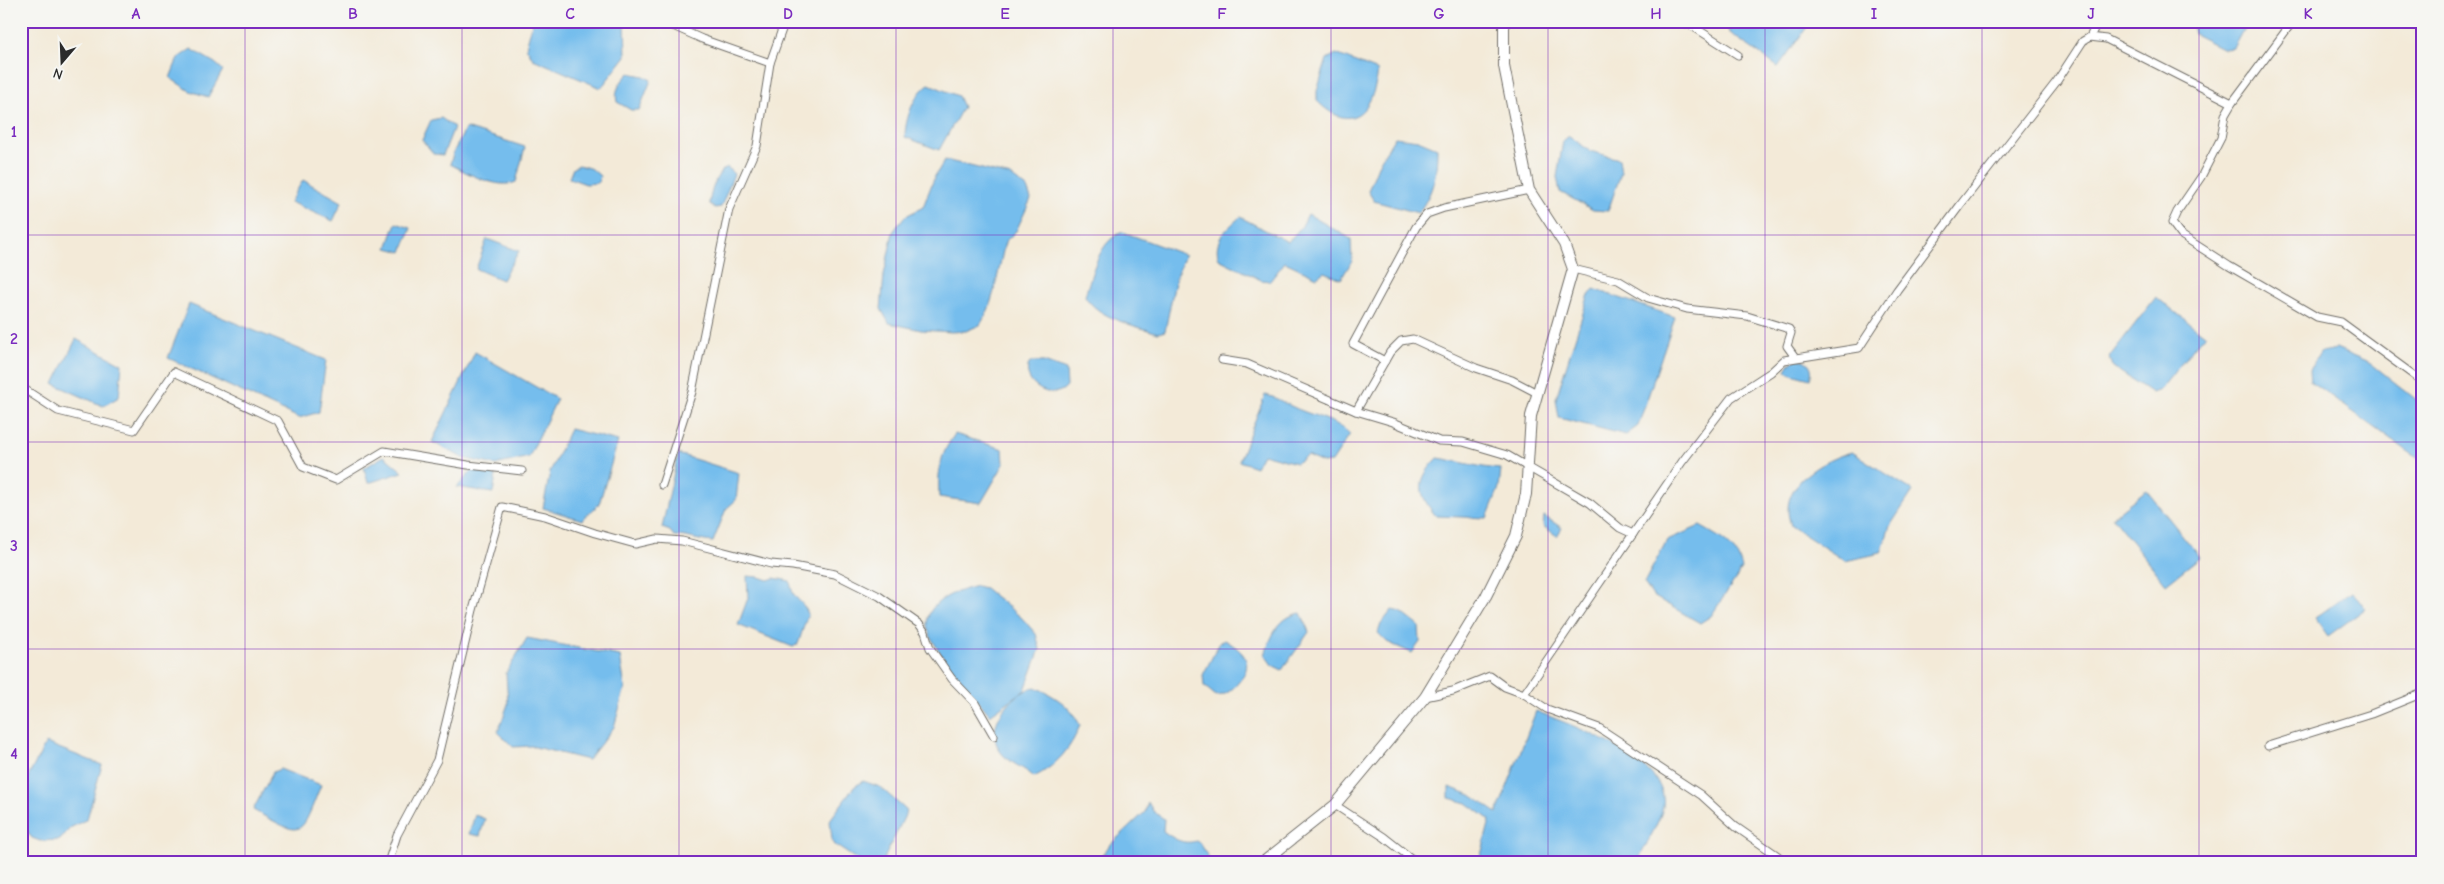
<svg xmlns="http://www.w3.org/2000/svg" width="2444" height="884" font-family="'Comic Neue',sans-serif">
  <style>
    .water { fill: #75bded; stroke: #50748c }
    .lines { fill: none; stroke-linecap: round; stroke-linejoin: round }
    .street-casing { stroke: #716e68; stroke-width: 9 }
    .secondary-casing { stroke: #716e68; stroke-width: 12 }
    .street { stroke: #fff; stroke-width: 7 }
    .secondary { stroke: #fff; stroke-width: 10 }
    .grid { fill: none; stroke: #7b2cbf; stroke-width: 1; stroke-opacity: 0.55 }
    .neatline { fill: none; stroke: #7b2cbf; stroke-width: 2 }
    .grid-label { font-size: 16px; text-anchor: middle; font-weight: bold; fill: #7b2cbf }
  </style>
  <rect width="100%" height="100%" fill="#f6f6f2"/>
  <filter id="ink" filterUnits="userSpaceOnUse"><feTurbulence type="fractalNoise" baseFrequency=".02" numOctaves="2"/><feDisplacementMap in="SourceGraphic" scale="10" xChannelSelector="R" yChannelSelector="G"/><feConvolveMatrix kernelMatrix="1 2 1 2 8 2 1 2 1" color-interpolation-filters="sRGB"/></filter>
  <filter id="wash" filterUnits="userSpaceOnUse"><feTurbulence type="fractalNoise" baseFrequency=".0096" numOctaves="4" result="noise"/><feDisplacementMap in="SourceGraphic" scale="20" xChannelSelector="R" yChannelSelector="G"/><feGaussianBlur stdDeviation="1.12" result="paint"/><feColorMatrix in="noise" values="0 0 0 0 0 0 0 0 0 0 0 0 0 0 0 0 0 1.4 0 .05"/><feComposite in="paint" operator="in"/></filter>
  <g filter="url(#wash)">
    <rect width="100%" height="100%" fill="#f3ead8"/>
    <g class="water">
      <polygon points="533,21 625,21 626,56 601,88 533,59 526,47"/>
      <polygon points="1722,21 1807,21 1807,27 1778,67 1730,33"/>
      <polygon points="2191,21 2248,21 2233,48 2224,49 2194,34"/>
      <polygon points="191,49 215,63 223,70 208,97 190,91 170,78 178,58"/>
      <path d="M1336 54 1378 71C1373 110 1352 136 1317 101V91L1327 59Z"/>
      <path d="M629 73 644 76 651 80 639 110H631L617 102C614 90 621 81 629 73Z"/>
      <path d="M929 84 958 96 963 107 939 150 905 137C905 119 914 94 929 84Z"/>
      <polygon points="441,118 454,127 443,155 434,154 422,140 431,120"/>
      <path d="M466 128 525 147 516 182C497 190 467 173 450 164L454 151Z"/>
      <polygon points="1569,136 1590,151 1619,159 1621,173 1608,211 1593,210 1560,192 1557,177 1563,141"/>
      <path d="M1395 137 1418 140 1437 148C1437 173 1434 192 1418 213L1374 201 1368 191 1380 161Z"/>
      <polygon points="945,160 1011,176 1027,188 1031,199 1016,231 1005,242 995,288 988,311 980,325 966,331 951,332 921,330 889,323 881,309 884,275 893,232 904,217 923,207 935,176"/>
      <polygon points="579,165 592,169 600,176 598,183 586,184 569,178 573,168"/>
      <path d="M727 167 734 174 721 207 715 208 709 203C712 190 715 174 727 167Z"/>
      <polygon points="303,180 342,202 333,221 290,202"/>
      <path d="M1308 214 1351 239 1352 261 1341 279 1324 272 1317 277 1285 262 1270 281 1261 280 1219 259C1212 240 1227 229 1240 217L1288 242 1302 226Z"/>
      <polygon points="396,223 411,228 402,252 387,248"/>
      <path d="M1123 232 1185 255 1176 277 1165 331 1158 333C1133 325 1099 319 1085 296 1092 274 1099 240 1123 232Z"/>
      <polygon points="487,239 519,251 502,280 476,269"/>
      <polygon points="1594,289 1675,317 1638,426 1626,435 1559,418 1556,399 1588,297"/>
      <polygon points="2156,297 2206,336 2197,343 2160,390 2152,393 2113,367 2110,356"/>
      <polygon points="189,304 326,360 319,412 299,418 168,358"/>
      <polygon points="76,339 122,364 119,397 103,406 54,384"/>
      <polygon points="2336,349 2373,365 2423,405 2423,458 2416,457 2310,381 2309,370 2321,352"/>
      <polygon points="475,352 557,399 529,457 495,465 463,458 432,442"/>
      <path d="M1797 359C1809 360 1814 367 1810 379L1791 374 1786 370 1790 363Z"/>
      <path d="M1030 362H1044L1066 370 1067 386C1052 404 1018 382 1030 362Z"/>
      <path d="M1265 395C1276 397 1282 402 1291 406 1310 416 1334 418 1350 434L1332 462 1323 463 1307 456 1296 463 1263 454 1256 467 1239 461Z"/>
      <polygon points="570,429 618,441 599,504 582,520 543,508 550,472"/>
      <path d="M955 434 1003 449 1004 464 981 503 939 497C938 471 939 456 955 434Z"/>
      <path d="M1852 452 1913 491 1890 526 1881 553 1845 561 1791 526C1790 521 1788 516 1788 511 1787 479 1826 459 1852 452Z"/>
      <path d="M678 454 739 473 736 500 726 509 713 542C699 541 688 536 674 536L670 531 662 528Z"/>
      <polygon points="384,456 403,472 368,483 364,468"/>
      <path d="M1438 458C1459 461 1480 468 1501 469L1499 488 1487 518 1436 516C1417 493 1416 480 1438 458Z"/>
      <polygon points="474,469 496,475 493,493 457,487"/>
      <polygon points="2146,490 2200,557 2166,584 2112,517"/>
      <polygon points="1544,516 1562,528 1557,536 1543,526"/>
      <path d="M1700 526C1719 537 1738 546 1742 569L1711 616 1700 623 1653 596 1644 583 1667 540Z"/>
      <path d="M747 576 759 577 768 580 774 578 790 581C792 601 803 599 808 614L798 644 793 647 738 625 748 598Z"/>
      <path d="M977 586 985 588 1022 618 1036 634 1040 649 1025 690 990 715C977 699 925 642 927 623 929 599 958 591 977 586Z"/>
      <polygon points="2352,591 2365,609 2328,636 2315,618"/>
      <polygon points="1392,610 1401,612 1419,626 1420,642 1412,653 1387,642 1378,633 1381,624"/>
      <path d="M1301 613 1309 632 1282 670 1272 665 1265 655C1271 636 1279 616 1301 613Z"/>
      <polygon points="527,638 620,656 625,688 614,727 588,760 531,746 513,747 498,732 508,704 506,673"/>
      <path d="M1225 640C1245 652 1255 663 1238 683 1232 690 1225 696 1216 696L1204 686 1203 675 1220 642Z"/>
      <path d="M1035 687C1055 696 1070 705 1080 725 1072 748 1055 767 1034 777 1024 767 1008 763 1000 751 983 725 1012 693 1035 687Z"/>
      <path d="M1536 711C1571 725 1671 760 1663 807 1661 820 1643 849 1637 863H1479L1490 820 1467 803 1449 798V787L1471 795 1497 813Z"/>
      <polygon points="46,743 102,765 87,819 70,828 60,840 40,841 32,838 21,824 21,790"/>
      <path d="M280 769 321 785C299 839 305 838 253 810L273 772Z"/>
      <polygon points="863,781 880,787 907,811 882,863 862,863 835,845 832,840 830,820 854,787"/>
      <path d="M1148 802 1153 811 1164 819 1163 831C1174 839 1183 845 1196 841L1201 844 1211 863H1097L1109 846 1145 812Z"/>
      <polygon points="475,815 485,819 480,836 469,834"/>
    </g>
  </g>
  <g filter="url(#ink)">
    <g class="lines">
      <defs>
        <g id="street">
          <polyline points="662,21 702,39 770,63 785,21"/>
          <polyline points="1681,21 1697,29 1738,55"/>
          <polyline points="2090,37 2098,21"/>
          <polyline points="2232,103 2225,115 2221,138 2201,177 2177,212 2172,223 2181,235 2229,266 2317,317 2341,322 2423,382"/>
          <polyline points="1573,269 1618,280 1648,298 1687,309 1747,316 1789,329 1791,333 1787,346 1795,357"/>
          <polyline points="1222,360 1247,364 1356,411 1393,422 1439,441 1463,442 1507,455 1590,503 1620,528 1633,534"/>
          <polyline points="1385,361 1353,344 1416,227 1427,214 1444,208 1529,190"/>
          <polyline points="21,387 58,411 134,430 174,372 278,421 303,467 336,480 384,451 468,465 522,471"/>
          <polyline points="1356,411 1390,352 1401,341 1413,339 1476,368 1512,380 1537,393"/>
          <polyline points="662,485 692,392 729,209 757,146 770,63"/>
          <polyline points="1425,697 1453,691 1490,676 1505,687 1524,694"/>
          <polyline points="2268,746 2371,714 2423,693"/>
          <polyline points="1335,805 1384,837 1417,863"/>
          <polyline points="388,863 397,835 437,760 473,610 502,507 545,516 595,533 635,544 657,539 682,541 771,564 793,566 835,574 879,596 919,624 925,632 930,648 952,679 975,703 994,736"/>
          <polyline points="1774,863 1778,856 1736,827 1701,795 1599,728 1547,709 1524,694 1682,462 1731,398 1771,372 1784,360 1859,348 1897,290 1961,204 2057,81 2083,41 2090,37 2106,39 2232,103 2293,21"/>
        </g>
        <polyline id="secondary" points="1262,863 1335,805 1425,697 1486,596 1516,536 1526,494 1531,416 1573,269 1564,244 1529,190 1504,66 1504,21"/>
      </defs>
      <use href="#street" class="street-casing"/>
      <use href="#secondary" class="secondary-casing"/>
      <use href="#street" class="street"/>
      <use href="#secondary" class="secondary"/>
    </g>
  </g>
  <path class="grid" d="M245 21V863M462 21V863M679 21V863M896 21V863M1113 21V863M1331 21V863M1548 21V863M1765 21V863M1982 21V863M2199 21V863M21 235H2423M21 442H2423M21 649H2423"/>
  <rect width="2444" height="884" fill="none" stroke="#f6f6f2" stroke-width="55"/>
  <g transform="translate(62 62) rotate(199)" stroke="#f6f6f2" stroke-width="4" paint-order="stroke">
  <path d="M0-4L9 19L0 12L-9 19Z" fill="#2b2b2b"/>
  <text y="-8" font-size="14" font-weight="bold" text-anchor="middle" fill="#2b2b2b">N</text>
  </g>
  <rect x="28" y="28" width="2388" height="828" class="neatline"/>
  <g class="grid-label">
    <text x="136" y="19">A</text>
    <text x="353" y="19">B</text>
    <text x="570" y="19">C</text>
    <text x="788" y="19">D</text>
    <text x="1005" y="19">E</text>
    <text x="1222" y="19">F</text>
    <text x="1439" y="19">G</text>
    <text x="1656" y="19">H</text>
    <text x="1874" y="19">I</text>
    <text x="2091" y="19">J</text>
    <text x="2308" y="19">K</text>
    <text x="14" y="137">1</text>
    <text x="14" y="344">2</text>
    <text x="14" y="551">3</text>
    <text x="14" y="759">4</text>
  </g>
</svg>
